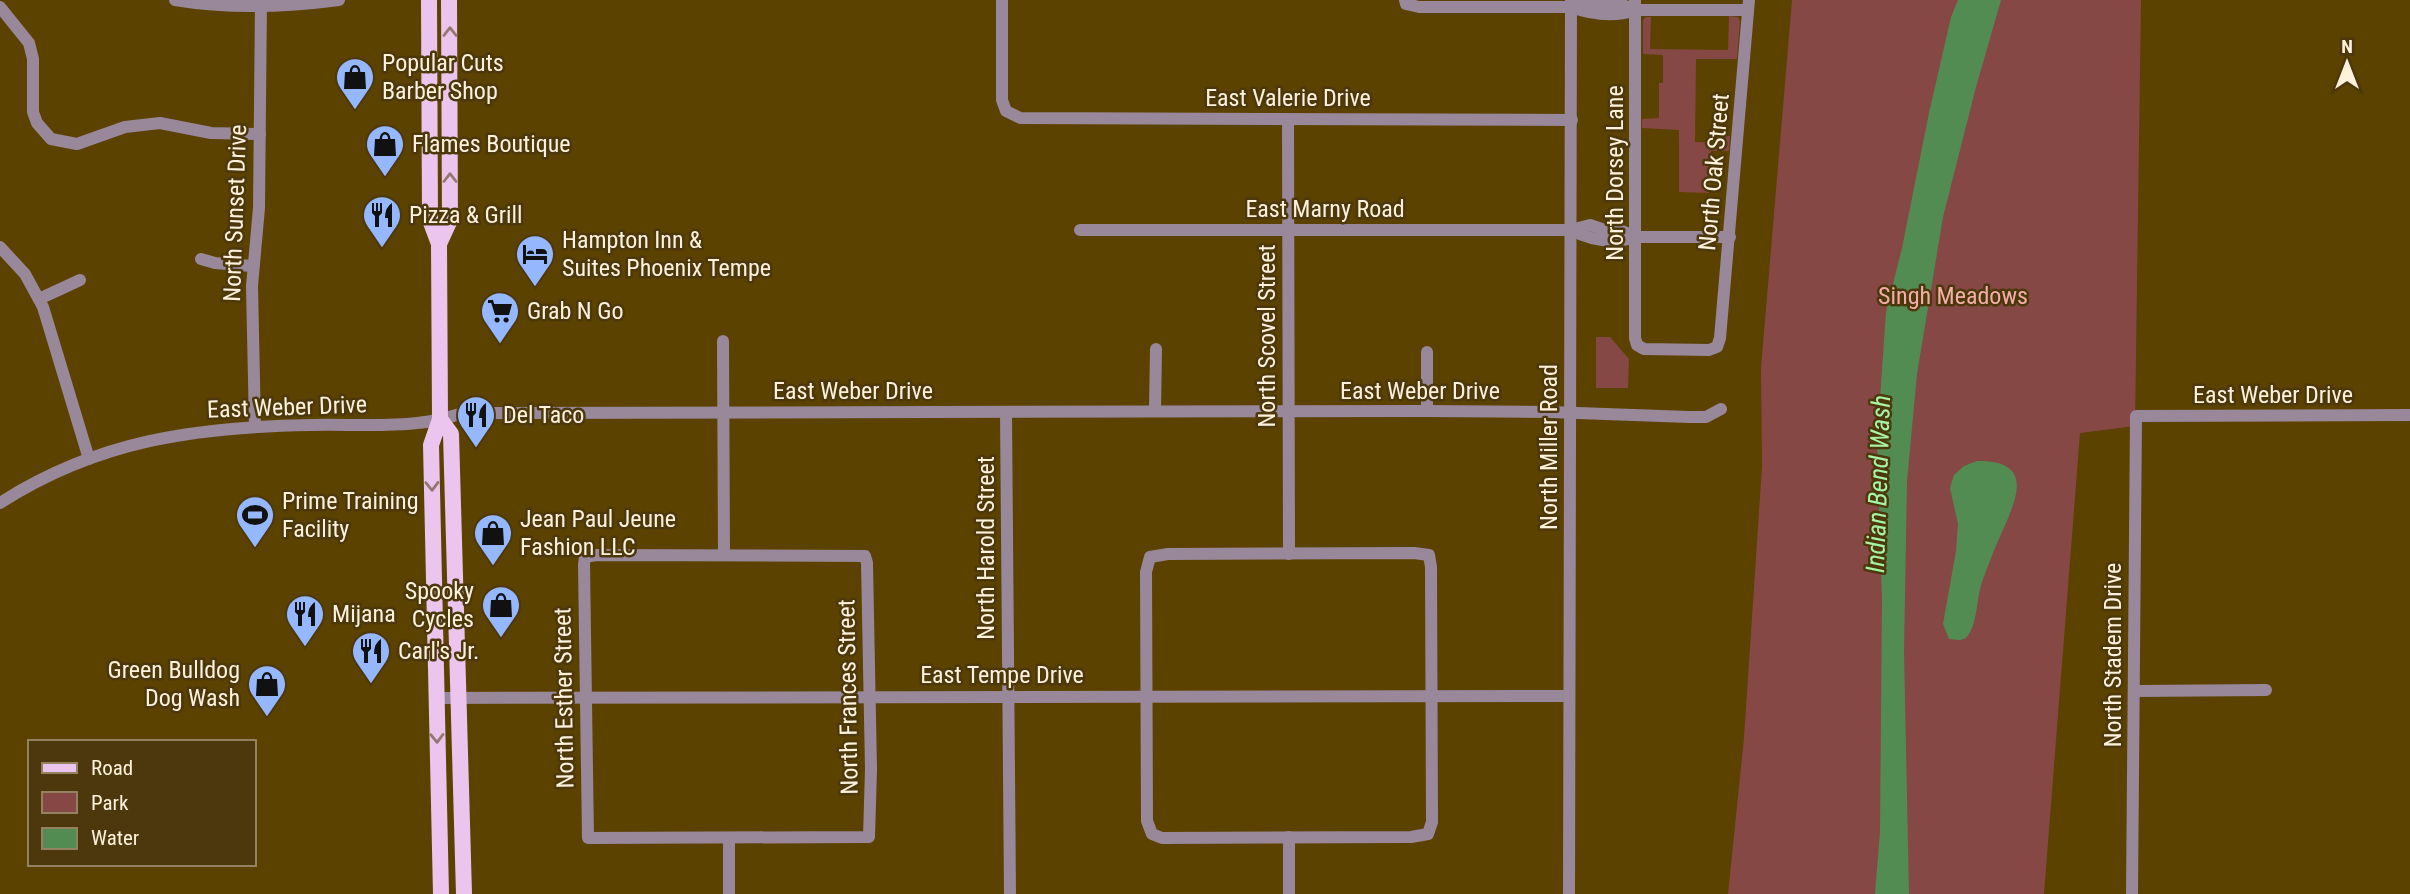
<svg xmlns="http://www.w3.org/2000/svg" width="2410" height="894" font-family="'Roboto Condensed',sans-serif">
  <style>
    .green { fill: #864844 }
    .water { fill: #538c53 }
    .lines { fill: none; stroke-linecap: round; stroke-linejoin: round }
    .minor { stroke: #99879a; stroke-width: 12 }
    .major { stroke: #ebc5ee; stroke-width: 16 }
    .oneway { stroke: #947772 }
    .labels { text-anchor: middle; stroke-width: 5; stroke-linejoin: round; paint-order: stroke }
    .poi-label { font-size: 24px; fill: #fef2dc; stroke: #4c380c; text-anchor: start }
    .street-label { font-size: 24px; fill: #fef2dc; stroke: #4c380c }
    .park-label { font-size: 24px; fill: #f3aea9; stroke: #4c380c }
    .water-label { font-size: 26px; font-style: italic; fill: #a5f5a4; stroke: #4c380c }
  </style>
  <rect width="100%" height="100%" fill="#5b4200"/>
  <g class="green">
    <polygon points="1792,0 2141,0 2135,426 2080,433 2044,894 1728,894 1744,738 1762,467 1761,368"/>
    <polygon points="1729,16 1738,17 1740,21 1737,59 1696,59 1695,142 1724,143 1724,136 1730,136 1729,151 1711,151 1709,193 1679,192 1679,130 1642,128 1642,119 1659,118 1659,83 1663,83 1663,55 1643,54 1643,20 1646,17 1651,17 1650,49 1728,50"/>
    <polygon points="1596,337 1610,337 1629,359 1628,388 1596,388"/>
  </g>
  <g class="water">
    <polygon points="1958,0 2001,0 1976,87 1943,217 1917,374 1907,481 1904,651 1909,894 1875,894 1880,831 1882,599 1877,441 1886,312 1902,248 1929,113 1951,17"/>
    <path d="M1977 461C2040 460 2013 506 1998 541 1992 555 1987 568 1982 582 1976 599 1978 625 1966 638L1960 640 1949 639 1943 624 1956 551 1958 524 1950 488 1954 475 1964 466Z"/>
  </g>
  <g class="lines">
    <g class="minor">
      <path d="M175 0C229 9 286 7 339 0"/>
      <polyline points="1002,0 1002,100 1006,111 1020,118 1572,120"/>
      <path d="M1405 0 1406 4 1419 7H1571C1592 2 1616 0 1635 10"/>
      <polyline points="1635,0 1635,338 1637,345 1644,349 1709,350 1717,347 1720,338 1749,0"/>
      <polyline points="0,7 29,43 33,59 33,112 37,123 51,139 77,144 125,127 160,123 211,133 260,134"/>
      <path d="M1571 7C1591 14 1615 17 1635 10H1748"/>
      <polyline points="1288,119 1289,554"/>
      <polyline points="1080,230 1571,230 1590,225 1608,231 1622,231 1636,237"/>
      <path d="M1571 230C1592 241 1613 244 1636 237H1730"/>
      <polyline points="0,247 25,274 43,307 89,459"/>
      <polyline points="201,259 215,263 252,266"/>
      <polyline points="39,299 80,280"/>
      <polyline points="723,341 724,555"/>
      <polyline points="1155,410 1156,349"/>
      <polyline points="1427,411 1427,352"/>
      <polyline points="1006,413 1010,894"/>
      <polyline points="255,427 252,286 259,208 261,0"/>
      <path d="M0 503C98 440 196 427 311 425 346 424 382 427 417 423 433 422 449 417 464 413L1427 411 1550 412 1689 417H1706L1721 409"/>
      <polygon points="1414,553 1429,555 1431,567 1432,822 1428,834 1411,837 1162,838 1152,834 1147,821 1146,572 1150,557 1168,554"/>
      <polygon points="596,555 865,556 867,563 871,769 869,837 588,838 584,564 585,557"/>
      <polyline points="2135,691 2266,690"/>
      <polyline points="436,698 1569,696"/>
      <polyline points="729,838 729,894"/>
      <polyline points="1289,894 1289,837"/>
      <polyline points="1569,894 1571,0"/>
      <polyline points="2132,894 2136,416 2410,415"/>
    </g>
    <g class="major">
      <polyline points="429,0 430,220 439,244 440,419 431,445 441,894"/>
      <polyline points="439,244 450,220 449,0"/>
      <polyline points="440,419 451,434 464,894"/>
    </g>
  </g>
  <defs><path id="oneway-chevron" d="M-2-3.5L2.5 0L-2 3.5" fill="none" stroke-width="1.6" stroke-linecap="round" stroke-linejoin="round" transform="scale(1.75)"/></defs>
  <g class="oneway">
    <use href="#oneway-chevron" transform="translate(450 32) rotate(-90)"/>
    <use href="#oneway-chevron" transform="translate(450 178) rotate(-90)"/>
    <use href="#oneway-chevron" transform="translate(432 486) rotate(89)"/>
    <use href="#oneway-chevron" transform="translate(437 738) rotate(89)"/>
  </g>
  <defs>
    <symbol id="shop-pin" viewBox="-11 -11 22 30"><path d="M0 17L-7.5 6A9.5 9.5 0 1 1 7.5 6Z" fill="#94b7fd" stroke="#4c380c"/><path d="M-5-2.5h2.3a2.7 3.5 0 0 1 5.4 0H5L5.5 6h-11ZM-1.5-2.5h3a1.5 2.3 0 0 0-3 0Z" fill="#111"/></symbol>
    <symbol id="restaurant-pin" viewBox="-11 -11 22 30"><path d="M0 17L-7.5 6A9.5 9.5 0 1 1 7.5 6Z" fill="#94b7fd" stroke="#4c380c"/><path d="M-5-6h1v4h1v-4h1v4h1v-4h1v5L-1.5 .5V6h-2V.5L-5-1ZM5-6V6H3V1.5H1.5Q1.5-4 5-6Z" fill="#111"/></symbol>
    <symbol id="hotel-pin" viewBox="-11 -11 22 30"><path d="M0 17L-7.5 6A9.5 9.5 0 1 1 7.5 6Z" fill="#94b7fd" stroke="#4c380c"/><path d="M-6-4.5h1.5V1H6V5H4.5V3h-9V5H-6ZM-4 0a1.8 1.8 0 1 1 3.6 0ZM.5 0V-2.5h3Q6-2.5 6 0Z" fill="#111"/></symbol>
    <symbol id="supermarket-pin" viewBox="-11 -11 22 30"><path d="M0 17L-7.5 6A9.5 9.5 0 1 1 7.5 6Z" fill="#94b7fd" stroke="#4c380c"/><path d="M-6-5.5h2.5l.6 2H6L4.5 2H-2.5L-4.4-4H-6ZM-1.5 3.2a1.3 1.3 0 1 0 .1 0ZM3 3.2a1.3 1.3 0 1 0 .1 0Z" fill="#111"/></symbol>
    <symbol id="stadium-pin" viewBox="-11 -11 22 30"><path d="M0 17L-7.5 6A9.5 9.5 0 1 1 7.5 6Z" fill="#94b7fd" stroke="#4c380c"/><path d="M0-5a6.5 5 0 1 0 0 10a6.5 5 0 1 0 0-10ZM-3.5-1.8h7v3.6h-7Z" fill="#111"/></symbol>
  </defs>
  <g fill-rule="evenodd">
    <use href="#shop-pin" x="333" y="55" width="44" height="60"/>
    <use href="#shop-pin" x="363" y="122" width="44" height="60"/>
    <use href="#restaurant-pin" x="360" y="193" width="44" height="60"/>
    <use href="#hotel-pin" x="513" y="232" width="44" height="60"/>
    <use href="#supermarket-pin" x="478" y="289" width="44" height="60"/>
    <use href="#restaurant-pin" x="454" y="393" width="44" height="60"/>
    <use href="#stadium-pin" x="233" y="493" width="44" height="60"/>
    <use href="#shop-pin" x="471" y="511" width="44" height="60"/>
    <use href="#shop-pin" x="479" y="583" width="44" height="60"/>
    <use href="#restaurant-pin" x="283" y="592" width="44" height="60"/>
    <use href="#restaurant-pin" x="349" y="629" width="44" height="60"/>
    <use href="#shop-pin" x="245" y="662" width="44" height="60"/>
  </g>
  <g class="labels">
    <g class="poi-label">
      <text x="382" y="71">Popular Cuts<tspan x="382" dy="28">Barber Shop</tspan></text>
      <text x="412" y="152">Flames Boutique</text>
      <text x="409" y="223">Pizza &amp; Grill</text>
      <text x="562" y="248">Hampton Inn &amp;<tspan x="562" dy="28">Suites Phoenix Tempe</tspan></text>
      <text x="527" y="319">Grab N Go</text>
      <text x="503" y="423">Del Taco</text>
      <text x="282" y="509">Prime Training<tspan x="282" dy="28">Facility</tspan></text>
      <text x="520" y="527">Jean Paul Jeune<tspan x="520" dy="28">Fashion LLC</tspan></text>
      <text x="474" y="599" text-anchor="end">Spooky<tspan x="474" dy="28">Cycles</tspan></text>
      <text x="332" y="622">Mijana</text>
      <text x="398" y="659">Carl's Jr.</text>
      <text x="240" y="678" text-anchor="end">Green Bulldog<tspan x="240" dy="28">Dog Wash</tspan></text>
    </g>
    <g class="street-label">
      <text x="1288" y="106">East Valerie Drive</text>
      <text transform="translate(1714 172) rotate(-85)" y="8">North Oak Street</text>
      <text transform="translate(1615 173) rotate(-90)" y="8">North Dorsey Lane</text>
      <text x="1325" y="217">East Marny Road</text>
      <text transform="translate(235 213) rotate(-88)" y="8">North Sunset Drive</text>
      <text transform="translate(1267 336) rotate(-90)" y="8">North Scovel Street</text>
      <text x="853" y="399">East Weber Drive</text>
      <text x="1420" y="399">East Weber Drive</text>
      <text x="2273" y="403">East Weber Drive</text>
      <text transform="translate(287 407) rotate(-2)" y="8">East Weber Drive</text>
      <text transform="translate(1549 447) rotate(-90)" y="8">North Miller Road</text>
      <text transform="translate(986 548) rotate(-90)" y="8">North Harold Street</text>
      <text transform="translate(2113 655) rotate(-90)" y="8">North Stadem Drive</text>
      <text x="1002" y="683">East Tempe Drive</text>
      <text transform="translate(848 697) rotate(-91)" y="8">North Frances Street</text>
      <text transform="translate(564 698) rotate(-91)" y="8">North Esther Street</text>
    </g>
    <g class="park-label">
      <text x="1953" y="304">Singh Meadows</text>
    </g>
    <g class="water-label">
      <text transform="translate(1878 484) rotate(-88)" y="9">Indian Bend Wash</text>
    </g>
  </g>
  <rect x="28" y="740" width="228" height="126" fill="#4c380c" stroke="#93825f" stroke-width="2"/>
  <rect x="42" y="763" width="35" height="10" fill="#ebc5ee" stroke="#93825f" stroke-width="2"/>
  <text x="91" y="775" font-size="21" fill="#fef2dc">Road</text>
  <rect x="42" y="792" width="35" height="21" fill="#864844" stroke="#93825f" stroke-width="2"/>
  <text x="91" y="810" font-size="21" fill="#fef2dc">Park</text>
  <rect x="42" y="828" width="35" height="21" fill="#538c53" stroke="#93825f" stroke-width="2"/>
  <text x="91" y="845" font-size="21" fill="#fef2dc">Water</text>
  <g transform="translate(2347 63)" stroke="#4c380c" stroke-width="5" paint-order="stroke">
  <path d="M0-5L12 26L0 18L-12 26Z" fill="#fef2dc"/>
  <text y="-10" font-size="19" font-weight="bold" text-anchor="middle" fill="#fef2dc">N</text>
  </g>
</svg>
